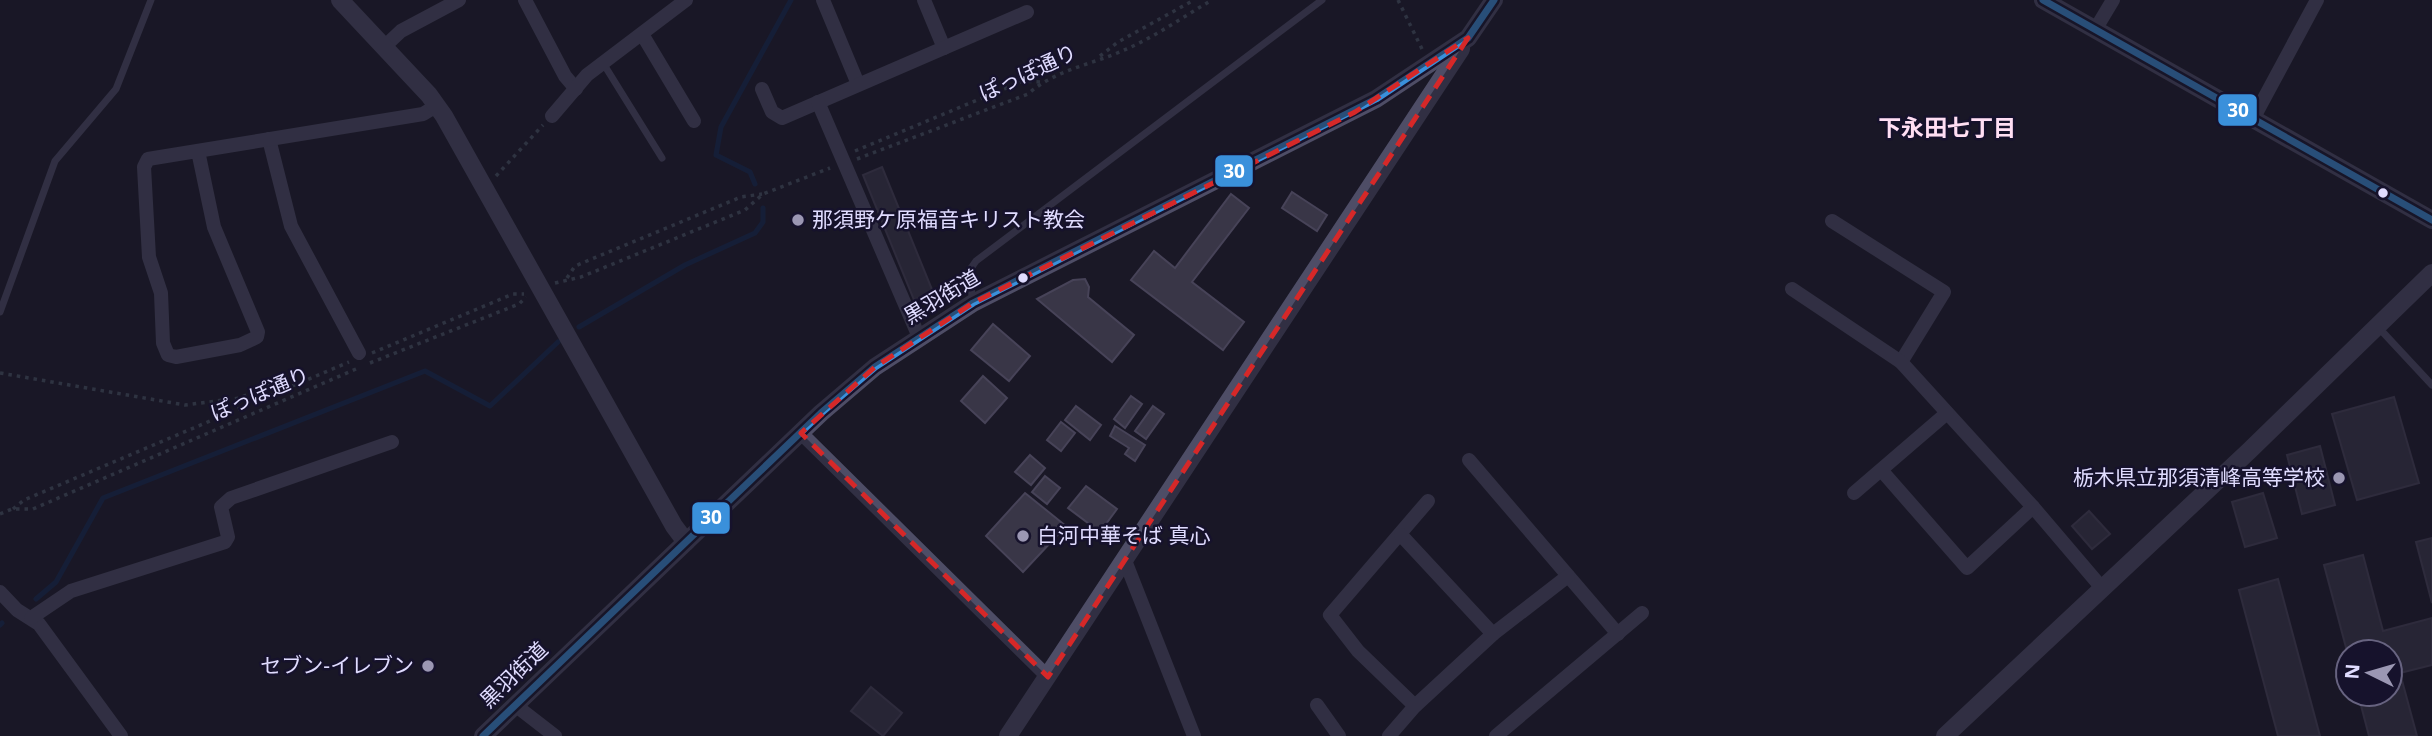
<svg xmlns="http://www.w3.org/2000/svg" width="2432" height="736" font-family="'Open Sans','Noto Sans JP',sans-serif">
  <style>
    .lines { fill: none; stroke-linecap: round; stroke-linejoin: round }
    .stream { stroke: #11274d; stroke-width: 5 }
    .building { fill: #393647; stroke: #474358; stroke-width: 2 }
    .path { stroke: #485463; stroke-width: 3.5; stroke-dasharray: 3.5 5; stroke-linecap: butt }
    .service { stroke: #4e4d66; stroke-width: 7 }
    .minor { stroke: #4e4d66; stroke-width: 14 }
    .tertiary { stroke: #4e4d66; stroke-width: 18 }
    .bus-1-casing { stroke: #16122c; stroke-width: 12 }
    .bus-1 { stroke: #3a90db; stroke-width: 7 }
    .marked { fill: none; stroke: #d62828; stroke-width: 5; stroke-dasharray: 14 9; stroke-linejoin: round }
    .bus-dot { fill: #e0dcff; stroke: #16122c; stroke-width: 2.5 }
    .poi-dot { fill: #9b97b3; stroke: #16122c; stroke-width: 2.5 }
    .labels { text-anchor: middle; stroke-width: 5; stroke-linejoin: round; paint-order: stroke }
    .street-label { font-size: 21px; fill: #e0dcff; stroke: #16122c }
    .poi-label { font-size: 21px; fill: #e0dcff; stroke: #16122c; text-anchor: start }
    .neighbourhood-label { font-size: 23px; font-weight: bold; fill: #ffdef3; stroke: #16122c }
    .line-badge { stroke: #16122c; stroke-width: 2.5 }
    .badge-label { font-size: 19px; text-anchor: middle; font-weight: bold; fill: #fff }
  </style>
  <rect width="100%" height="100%" fill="#1a1826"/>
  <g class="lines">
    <g class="stream">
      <polyline points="755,184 750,172 716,155 721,127 791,0"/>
      <polyline points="579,327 685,265 755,233 763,222 763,208"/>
      <polyline points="36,599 56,582 103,498 425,371 490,406 558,342"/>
      <polyline points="0,625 2,623"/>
    </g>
  </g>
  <g class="building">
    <polygon points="882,167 933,292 914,300 863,175"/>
    <polygon points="1292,192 1327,215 1317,231 1282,208"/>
    <polygon points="1231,194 1249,208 1192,282 1244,322 1223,350 1131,280 1154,251 1175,268"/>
    <polygon points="1085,279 1089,287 1088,297 1134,335 1112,362 1037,299 1073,280"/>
    <polygon points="993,324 1030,356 1009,381 971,350"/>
    <polygon points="983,376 1007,398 985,423 961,401"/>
    <polygon points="1131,396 1142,404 1125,428 1114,419"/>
    <polygon points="2394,397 2419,483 2357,500 2332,414"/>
    <polygon points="1076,406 1101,425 1090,440 1065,420"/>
    <polygon points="1153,406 1164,414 1146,439 1135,431"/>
    <polygon points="1061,422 1075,433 1061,451 1047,440"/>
    <polygon points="1115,426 1145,445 1135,461 1125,454 1129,448 1110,436"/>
    <polygon points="2320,446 2335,505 2302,514 2287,455"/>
    <polygon points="1030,455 1045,468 1031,485 1015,472"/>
    <polygon points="1045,476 1060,488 1047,504 1032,492"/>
    <polygon points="1086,486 1117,509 1100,532 1068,508"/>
    <polygon points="1025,493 1066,526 1023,572 986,536"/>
    <polygon points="2263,493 2277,538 2245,547 2232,502"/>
    <polygon points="2089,511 2110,534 2092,549 2072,526"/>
    <polygon points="2432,538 2432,603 2416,542"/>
    <polygon points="2363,555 2383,631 2432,618 2432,665 2400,673 2417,736 2369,736 2358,694 2390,694 2390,652 2348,652 2348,655 2324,565"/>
    <polygon points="2278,579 2320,736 2278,736 2239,590"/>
    <polygon points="871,687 902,713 883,736 851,711"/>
  </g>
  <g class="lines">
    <g class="path">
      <polyline points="1398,0 1422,49"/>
      <polyline points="1100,56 1118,42 1194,0"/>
      <polyline points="855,151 1023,81 1040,82"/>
      <path d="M857 159 1028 94C1055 70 1090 65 1122 51 1153 38 1183 17 1212 0"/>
      <polyline points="496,176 543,125"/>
      <polyline points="567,278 575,266 741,197 762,194"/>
      <polyline points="555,283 581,277 745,210 763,194 830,168"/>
      <polyline points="372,353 513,294 524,294"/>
      <polyline points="370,363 519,304 526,297"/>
      <polyline points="0,373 185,405 240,398 293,374"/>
      <polyline points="13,509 24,500 349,362"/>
      <polyline points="0,514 12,509 33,509 356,369"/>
    </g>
    <g class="service">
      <polyline points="603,63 662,158"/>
      <polyline points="973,303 969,271 976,261 1322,0"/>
      <polyline points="0,312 55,161 116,89 151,0"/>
      <polyline points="2378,327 2432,385"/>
    </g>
    <g class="minor">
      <polyline points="525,0 565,76 576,89"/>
      <polyline points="823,0 858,84"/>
      <polyline points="924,0 944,48"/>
      <polyline points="2095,30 2113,0"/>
      <polyline points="642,34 694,121"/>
      <polyline points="384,47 401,31 459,0"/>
      <polyline points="762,89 772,112 782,118 1027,12"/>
      <polyline points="818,102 919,337"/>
      <polyline points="552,116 587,75 686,0"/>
      <polyline points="2253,119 2317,0"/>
      <polyline points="269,139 291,226 359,353"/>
      <polyline points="198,151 214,227 258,332 257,337 240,345 176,357 168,355 163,343 161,293 149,257 144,167 148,159 423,114 436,106"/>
      <polyline points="1832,221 1944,292 1901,362"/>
      <polyline points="1792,289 1901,362 2033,507 2102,588"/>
      <polyline points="801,433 1048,677"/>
      <polyline points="1469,460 1618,634"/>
      <polyline points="1882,471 1967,568 2033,507"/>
      <polyline points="1854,493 1947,413"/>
      <polyline points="1124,558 1194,736"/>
      <polyline points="0,592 17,610 39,624 121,736"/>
      <polyline points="31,618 71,591 225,542 228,537 221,507 231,498 392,442"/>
      <polyline points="1493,634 1568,576"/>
      <polyline points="515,705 555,736"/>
      <polyline points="1317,705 1339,736"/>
      <polyline points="1415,706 1358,651 1330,615 1428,501"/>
      <polyline points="1389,736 1415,706 1493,634 1401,535"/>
      <polyline points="1496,736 1642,613"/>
    </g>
    <g class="tertiary">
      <polyline points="340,0 429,95 444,116 674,526 686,542"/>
      <polyline points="2043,0 2432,220"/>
      <polyline points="483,736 821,413 875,367 973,303 1376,99 1468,38 1494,0"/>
      <polyline points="1008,736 1461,49"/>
      <polyline points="1945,736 2249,451 2432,273"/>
    </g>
    <defs>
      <g id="bus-1">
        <polyline points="2043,0 2432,220"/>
        <polyline points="483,736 821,413 875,367 973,303 1376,99 1468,38 1494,0"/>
      </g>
    </defs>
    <use href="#bus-1" class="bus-1-casing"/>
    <use href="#bus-1" class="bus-1"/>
  </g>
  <path d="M0 0H2432V736H0ZM1468 38 1048 677 801 433 875 367 973 303 1355 112Z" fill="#1a1826" fill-opacity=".55" fill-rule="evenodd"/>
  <path class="marked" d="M1468 38 1048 677 801 433 875 367 973 303 1355 112Z"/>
  <g class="bus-dot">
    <circle cx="2383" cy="193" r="6"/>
    <circle cx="1023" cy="278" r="6"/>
  </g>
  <g class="poi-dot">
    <circle cx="798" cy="220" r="7"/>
    <circle cx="2339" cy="478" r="7"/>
    <circle cx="1023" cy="536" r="7"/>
    <circle cx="428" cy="666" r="7"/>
  </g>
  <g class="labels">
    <g class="street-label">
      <text transform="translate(1028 73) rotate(-25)" y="7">ぽっぽ通り</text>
      <text transform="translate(942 297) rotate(-31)" y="7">黒羽街道</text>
      <text transform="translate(260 394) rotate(-23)" y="7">ぽっぽ通り</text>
      <text transform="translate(514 675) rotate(-44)" y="7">黒羽街道</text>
    </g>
    <g class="poi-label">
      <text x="812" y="227">那須野ケ原福音キリスト教会</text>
      <text x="2325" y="485" text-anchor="end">栃木県立那須清峰高等学校</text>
      <text x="1037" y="543">白河中華そば 真心</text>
      <text x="414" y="673" text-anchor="end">セブン-イレブン</text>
    </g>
    <g class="neighbourhood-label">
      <text x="1947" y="136">下永田七丁目</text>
    </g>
  </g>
  <g class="line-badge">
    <rect x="2217" y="93" width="41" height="34" rx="7" fill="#3a90db"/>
    <rect x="1214" y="154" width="40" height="34" rx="7" fill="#3a90db"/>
    <rect x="691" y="501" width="40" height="34" rx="7" fill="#3a90db"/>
  </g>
  <g class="badge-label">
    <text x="2238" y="117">30</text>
    <text x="1234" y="178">30</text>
    <text x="711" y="524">30</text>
  </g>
  <g transform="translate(2369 673) rotate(275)"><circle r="33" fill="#16122c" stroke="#676380" stroke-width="2"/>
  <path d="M0-5L12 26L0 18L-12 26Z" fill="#9b97b3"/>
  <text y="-10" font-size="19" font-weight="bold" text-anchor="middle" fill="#e0dcff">N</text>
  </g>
</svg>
